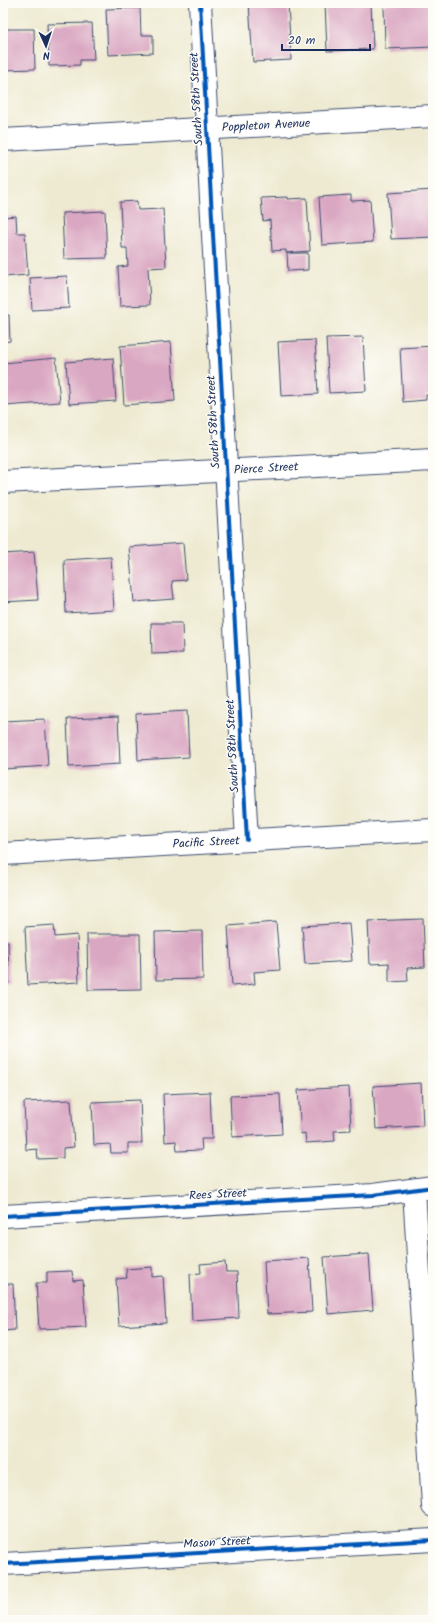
<svg xmlns="http://www.w3.org/2000/svg" width="436" height="1623" font-family="Kalam,sans-serif">
  <style>
    .building { fill: #daa7c2 }
    .lines { fill: none; stroke-linecap: round; stroke-linejoin: round }
    .minor-casing { stroke: #3b4b6f; stroke-width: 24 }
    .minor { stroke: #fff; stroke-width: 22 }
    .cycleway-casing { stroke: #fdfcf7; stroke-width: 6 }
    .cycleway { stroke: #0057b8; stroke-width: 4 }
    .labels { text-anchor: middle; stroke-width: 3; stroke-linejoin: round; paint-order: stroke }
    .street-label { font-size: 12px; fill: #1b2f5e; stroke: #fdfcf7 }
  </style>
  <rect width="100%" height="100%" fill="#fdfcf7"/>
  <filter id="ink" filterUnits="userSpaceOnUse"><feTurbulence type="fractalNoise" baseFrequency=".025" numOctaves="2"/><feDisplacementMap in="SourceGraphic" scale="8" xChannelSelector="R" yChannelSelector="G"/><feConvolveMatrix kernelMatrix="1 2 1 2 8 2 1 2 1" color-interpolation-filters="sRGB"/></filter>
  <filter id="wash" filterUnits="userSpaceOnUse"><feTurbulence type="fractalNoise" baseFrequency=".012" numOctaves="4" result="noise"/><feDisplacementMap in="SourceGraphic" scale="16" xChannelSelector="R" yChannelSelector="G"/><feGaussianBlur stdDeviation="0.9" result="paint"/><feColorMatrix in="noise" values="0 0 0 0 0 0 0 0 0 0 0 0 0 0 0 0 0 1.4 0 .05"/><feComposite in="paint" operator="in"/></filter>
  <g filter="url(#wash)">
    <rect width="100%" height="100%" fill="#eeead1"/>
    <g id="blocks">
      <g class="building">
        <polygon points="249,3 288,3 291,60 253,62"/>
        <polygon points="325,3 371,3 373,49 327,51"/>
        <polygon points="433,3 433,47 385,49 384,4"/>
        <polygon points="140,8 141,35 153,35 153,53 108,55 106,9"/>
        <polygon points="92,23 94,60 80,60 80,65 49,66 47,24"/>
        <polygon points="3,29 34,29 35,69 3,70"/>
        <polygon points="433,190 433,237 391,239 388,193"/>
        <polygon points="351,195 351,201 370,200 373,242 322,245 319,197"/>
        <polygon points="288,197 288,199 307,198 310,251 286,253 286,250 272,251 270,220 263,221 261,198"/>
        <polygon points="137,201 138,210 163,209 166,267 148,268 150,305 120,306 118,267 128,266 127,248 122,248 120,202"/>
        <polygon points="105,211 107,258 64,259 62,213"/>
        <polygon points="16,216 17,233 25,233 28,275 3,277 3,217"/>
        <polygon points="287,253 308,253 308,270 288,271"/>
        <polygon points="67,276 69,308 32,310 30,278"/>
        <polygon points="9,315 10,341 3,342 3,316"/>
        <polygon points="363,337 366,391 329,393 326,338"/>
        <polygon points="315,340 318,394 281,396 278,342"/>
        <polygon points="171,342 175,401 124,405 120,346"/>
        <polygon points="433,346 433,395 426,395 426,400 403,402 400,348"/>
        <polygon points="56,358 60,402 4,406 3,363"/>
        <polygon points="113,358 116,401 69,404 66,362"/>
        <polygon points="183,543 186,580 172,581 174,599 134,602 129,547"/>
        <polygon points="34,552 38,600 3,602 3,554"/>
        <polygon points="111,557 114,610 66,613 64,560"/>
        <polygon points="151,623 182,623 183,653 152,654"/>
        <polygon points="187,711 189,757 138,760 136,714"/>
        <polygon points="118,717 120,764 69,767 67,719"/>
        <polygon points="45,719 48,766 3,769 3,721"/>
        <polygon points="423,919 425,967 407,968 408,981 389,982 389,963 370,964 368,921"/>
        <polygon points="276,922 280,970 254,972 255,984 232,986 228,926"/>
        <polygon points="349,923 352,961 305,964 302,926"/>
        <polygon points="54,925 55,937 77,935 79,982 28,985 25,927"/>
        <polygon points="202,931 203,979 156,980 155,932"/>
        <polygon points="87,934 140,934 141,989 88,990"/>
        <polygon points="3,941 8,941 9,983 3,983"/>
        <polygon points="421,1083 423,1126 376,1129 373,1086"/>
        <polygon points="349,1087 351,1130 334,1131 335,1141 306,1143 305,1133 301,1134 298,1090"/>
        <polygon points="210,1092 212,1139 201,1139 202,1150 177,1151 176,1141 165,1142 163,1094"/>
        <polygon points="280,1094 282,1134 232,1137 230,1096"/>
        <polygon points="71,1100 74,1147 63,1148 63,1158 38,1159 37,1149 26,1150 24,1102"/>
        <polygon points="140,1100 142,1143 128,1143 128,1153 111,1153 110,1144 94,1145 92,1102"/>
        <polygon points="369,1254 373,1310 328,1314 324,1257"/>
        <polygon points="309,1258 312,1312 267,1314 264,1261"/>
        <polygon points="225,1262 226,1272 237,1272 239,1318 192,1321 190,1274 201,1273 200,1264"/>
        <polygon points="152,1267 152,1277 163,1276 166,1323 119,1326 116,1279 127,1278 126,1269"/>
        <polygon points="72,1271 73,1281 83,1280 86,1327 39,1329 36,1283 47,1283 47,1272"/>
        <polygon points="3,1284 13,1284 15,1330 3,1331"/>
      </g>
    </g>
  </g>
  <g filter="url(#ink)">
    <use href="#blocks" fill-opacity="0" stroke="#3b4b6f" stroke-width="1"/>
    <g class="lines">
      <defs>
        <g id="minor">
          <polyline points="200,3 247,840"/>
          <polyline points="3,140 433,116"/>
          <polyline points="3,482 433,460"/>
          <polyline points="3,854 433,830"/>
          <polyline points="414,1190 433,1506"/>
          <polyline points="3,1216 373,1195 433,1187"/>
          <polyline points="3,1564 433,1540"/>
        </g>
      </defs>
      <use href="#minor" class="minor-casing"/>
      <use href="#minor" class="minor"/>
      <defs>
        <g id="cycleway">
          <polyline points="200,3 247,840"/>
          <polyline points="3,1216 373,1195 433,1187"/>
          <polyline points="3,1564 433,1540"/>
        </g>
      </defs>
      <use href="#cycleway" class="cycleway-casing"/>
      <use href="#cycleway" class="cycleway"/>
    </g>
  </g>
  <g class="labels">
    <g class="street-label">
      <text transform="translate(196 99) rotate(-93)" y="4">South 58th Street</text>
      <text transform="translate(266 125) rotate(-3)" y="4">Poppleton Avenue</text>
      <text transform="translate(213 422) rotate(-93)" y="4">South 58th Street</text>
      <text transform="translate(266 468) rotate(-3)" y="4">Pierce Street</text>
      <text transform="translate(232 746) rotate(-93)" y="4">South 58th Street</text>
      <text transform="translate(206 842) rotate(-3)" y="4">Pacific Street</text>
      <text transform="translate(218 1194) rotate(-3)" y="4">Rees Street</text>
      <text transform="translate(217 1542) rotate(-3)" y="4">Mason Street</text>
    </g>
  </g>
  <rect width="436" height="1623" fill="none" stroke="#fdfcf7" stroke-width="16"/>
  <g transform="translate(46 46) rotate(177)" stroke="#fdfcf7" stroke-width="3" paint-order="stroke">
  <path d="M0-3L7 15L0 10L-7 15Z" fill="#1b2f5e"/>
  <text y="-6" font-size="11" font-weight="bold" text-anchor="middle" fill="#1b2f5e">N</text>
  </g>
  <path d="M282 44v6h88v-6" fill="none" stroke="#1b2f5e" stroke-width="2"/>
  <text x="288" y="44" font-size="12" fill="#1b2f5e" stroke="#fdfcf7" stroke-width="3" paint-order="stroke">20 m</text>
</svg>
